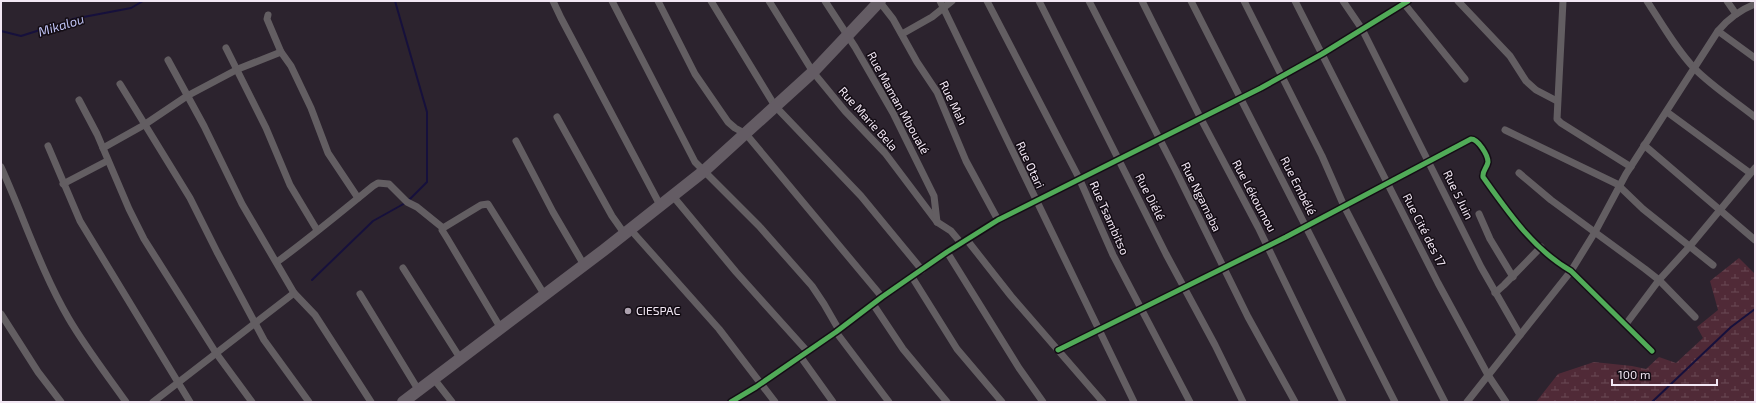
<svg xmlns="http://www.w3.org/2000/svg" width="1756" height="403" font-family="'Exo 2',sans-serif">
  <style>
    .wetland { fill: url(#wetland-marsh) }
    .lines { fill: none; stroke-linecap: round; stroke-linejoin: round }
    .stream { stroke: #16103c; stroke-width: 2 }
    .minor { stroke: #635e62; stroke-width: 7 }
    .trunk { stroke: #645c64; stroke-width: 12 }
    .cycleway-casing { stroke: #130c14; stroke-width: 8 }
    .cycleway { stroke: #51ab58; stroke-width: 5 }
    .poi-dot { fill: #ada2af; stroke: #130c14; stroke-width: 1.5 }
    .labels { text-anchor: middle; stroke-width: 3; stroke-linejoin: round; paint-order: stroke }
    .street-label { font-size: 12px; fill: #f2e7f4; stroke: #130c14 }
    .poi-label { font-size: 12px; fill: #f2e7f4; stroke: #130c14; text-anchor: start }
    .water-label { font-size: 13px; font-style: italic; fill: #bdc0f1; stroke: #130c14 }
  </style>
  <defs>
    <pattern id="wetland-marsh" width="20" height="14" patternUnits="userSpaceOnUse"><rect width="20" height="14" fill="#502a37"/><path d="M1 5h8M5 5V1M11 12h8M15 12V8" fill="none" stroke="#6a4955"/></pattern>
  </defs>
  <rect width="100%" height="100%" fill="#2c232e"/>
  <polygon class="wetland" points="1739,258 1755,274 1755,402 1536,402 1558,374 1594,362 1632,366 1646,369 1659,357 1676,363 1703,338 1697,327 1718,310 1710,281"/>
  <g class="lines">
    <g class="stream">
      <polyline points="1,31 21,36 40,30 53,29 73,19 131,8 143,1"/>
      <polyline points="312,280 373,221 407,202 427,182 427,112 395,1"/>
      <polyline points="1652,402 1731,327 1755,309"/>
    </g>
    <g class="minor">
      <polyline points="553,1 561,18 660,205"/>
      <polyline points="612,1 695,162 759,226 812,286 824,304 839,330"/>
      <polyline points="658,1 695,74 728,122 735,128 746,134 882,297"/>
      <polyline points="711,1 775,106 861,196 922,270"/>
      <polyline points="769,1 813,72 845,111 885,153 937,222 951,231 961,243"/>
      <polyline points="825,1 855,47 893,113 934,196 937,222"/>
      <polyline points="879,1 893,19 917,62 937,92 966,161 998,220"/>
      <polyline points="940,1 1134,402"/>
      <polyline points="987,1 1079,178 1113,255 1190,402"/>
      <polyline points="1039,1 1166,254 1215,345 1243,402"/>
      <polyline points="1089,1 1176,171 1248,317 1295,402"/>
      <polyline points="1142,1 1201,119 1258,227 1343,402"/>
      <polyline points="1191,1 1395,402"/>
      <polyline points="1244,1 1322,156 1344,206 1445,402"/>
      <polyline points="1295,1 1438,283 1488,375 1506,402"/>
      <polyline points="1343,1 1362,29 1481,267 1520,335"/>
      <polyline points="1402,1 1465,79"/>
      <polyline points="1458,1 1510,56 1526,81 1536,90 1557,101"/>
      <polyline points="1563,1 1557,119 1561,123 1631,167"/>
      <path d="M1647 1C1662 24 1676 49 1695 69 1713 87 1735 101 1755 117"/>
      <polyline points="1727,1 1736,14"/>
      <polyline points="268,15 267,19 281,52 291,66 311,108 328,153 358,198"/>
      <polyline points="1718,31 1755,58"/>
      <polyline points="902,34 932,17 952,1"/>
      <polyline points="226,48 266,128 290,185 317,230"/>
      <polyline points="168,60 204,126 242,204 294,293 315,315 371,402"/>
      <polyline points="120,84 190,198 217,252 264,340 309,402"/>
      <polyline points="79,100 97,134 129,209 144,239 216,353 252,402"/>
      <polyline points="1667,112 1750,173"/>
      <polyline points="557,117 612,216 624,233"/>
      <polyline points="1505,130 1617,184 1643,209 1713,265"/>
      <polyline points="516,141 553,212 584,265"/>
      <polyline points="1644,145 1755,240"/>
      <polyline points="48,146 80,221 190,402"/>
      <polyline points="103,148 144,125 187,96 238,69 281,52"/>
      <path d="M1 167C24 218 41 271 69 319 86 348 107 375 126 402"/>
      <polyline points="1519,173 1551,200 1645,269 1659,280 1695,317"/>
      <polyline points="63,184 107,161"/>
      <polyline points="672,195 736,272 807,351"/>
      <polyline points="1479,214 1490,239 1513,277"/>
      <polyline points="443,228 481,205 488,204 544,294"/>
      <polyline points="630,229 719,329 775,402"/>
      <polyline points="967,240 1011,296 1103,402"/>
      <polyline points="947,252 1019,368 1043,402"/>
      <path d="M277 262C310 238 341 212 373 186L378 183 389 184 407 202 417 207 443 228 442 230 447 238 500 327"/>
      <polyline points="403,268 460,358"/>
      <polyline points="912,277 957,349 1002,402"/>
      <polyline points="1495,293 1504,285 1541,247"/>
      <polyline points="360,294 419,391"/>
      <polyline points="873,304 903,349 947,402"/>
      <polyline points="1,314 38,372 61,402"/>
      <polyline points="1626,324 1659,280 1690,246 1755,168"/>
      <polyline points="836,332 889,402"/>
      <path d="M1058 350 1286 237 1471 139C1478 139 1488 155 1488 162 1487 168 1482 171 1483 177 1508 212 1533 249 1571 271L1652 351"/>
      <polyline points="800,356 833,402"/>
      <polyline points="434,379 452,402"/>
      <polyline points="153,402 294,293"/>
      <polyline points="731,402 756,387 836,332 882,297 947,252 998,220 1261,88 1322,54 1408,1"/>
      <path d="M1467 402 1571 271 1595 232 1626 174 1718 31C1728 19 1740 10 1755 4"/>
    </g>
    <polyline class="trunk" points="403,402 604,250 704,171 813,72 880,1"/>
    <defs>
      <g id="cycleway">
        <path d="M1058 350 1286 237 1471 139C1478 139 1488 155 1488 162 1487 168 1482 171 1483 177 1508 212 1533 249 1571 271L1652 351"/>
        <polyline points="731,402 756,387 836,332 882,297 947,252 998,220 1261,88 1322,54 1408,1"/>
      </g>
    </defs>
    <use href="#cycleway" class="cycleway-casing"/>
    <use href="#cycleway" class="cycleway"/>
  </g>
  <circle class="poi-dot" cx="628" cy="311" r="4"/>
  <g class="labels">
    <g class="street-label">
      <text transform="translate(898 103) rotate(61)" y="4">Rue Maman Mboualé</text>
      <text transform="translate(953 103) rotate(64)" y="4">Rue Mah</text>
      <text transform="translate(868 119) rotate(48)" y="4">Rue Marie Bela</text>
      <text transform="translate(1030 165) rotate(65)" y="4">Rue Otari</text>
      <text transform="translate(1298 186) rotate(63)" y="4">Rue Embélé</text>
      <text transform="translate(1458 195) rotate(64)" y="4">Rue 5 Juin</text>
      <text transform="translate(1254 196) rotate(62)" y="4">Rue Lékoumou</text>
      <text transform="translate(1150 197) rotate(63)" y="4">Rue Diélé</text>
      <text transform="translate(1201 197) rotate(64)" y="4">Rue Ngamaba</text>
      <text transform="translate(1109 218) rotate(66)" y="4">Rue Tsambitso</text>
      <text transform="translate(1424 230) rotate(63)" y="4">Rue Cité des 17</text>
    </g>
    <g class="poi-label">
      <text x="636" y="315">CIESPAC</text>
    </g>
    <g class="water-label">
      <text transform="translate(61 25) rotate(-17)" y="5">Mikalou</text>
    </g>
  </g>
  <rect width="1756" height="403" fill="none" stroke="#f2e7f4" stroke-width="4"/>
  <path d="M1612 379v6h105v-6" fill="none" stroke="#f2e7f4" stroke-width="2"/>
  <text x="1618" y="379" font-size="12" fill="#f2e7f4" stroke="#130c14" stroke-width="3" paint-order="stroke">100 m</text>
</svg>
